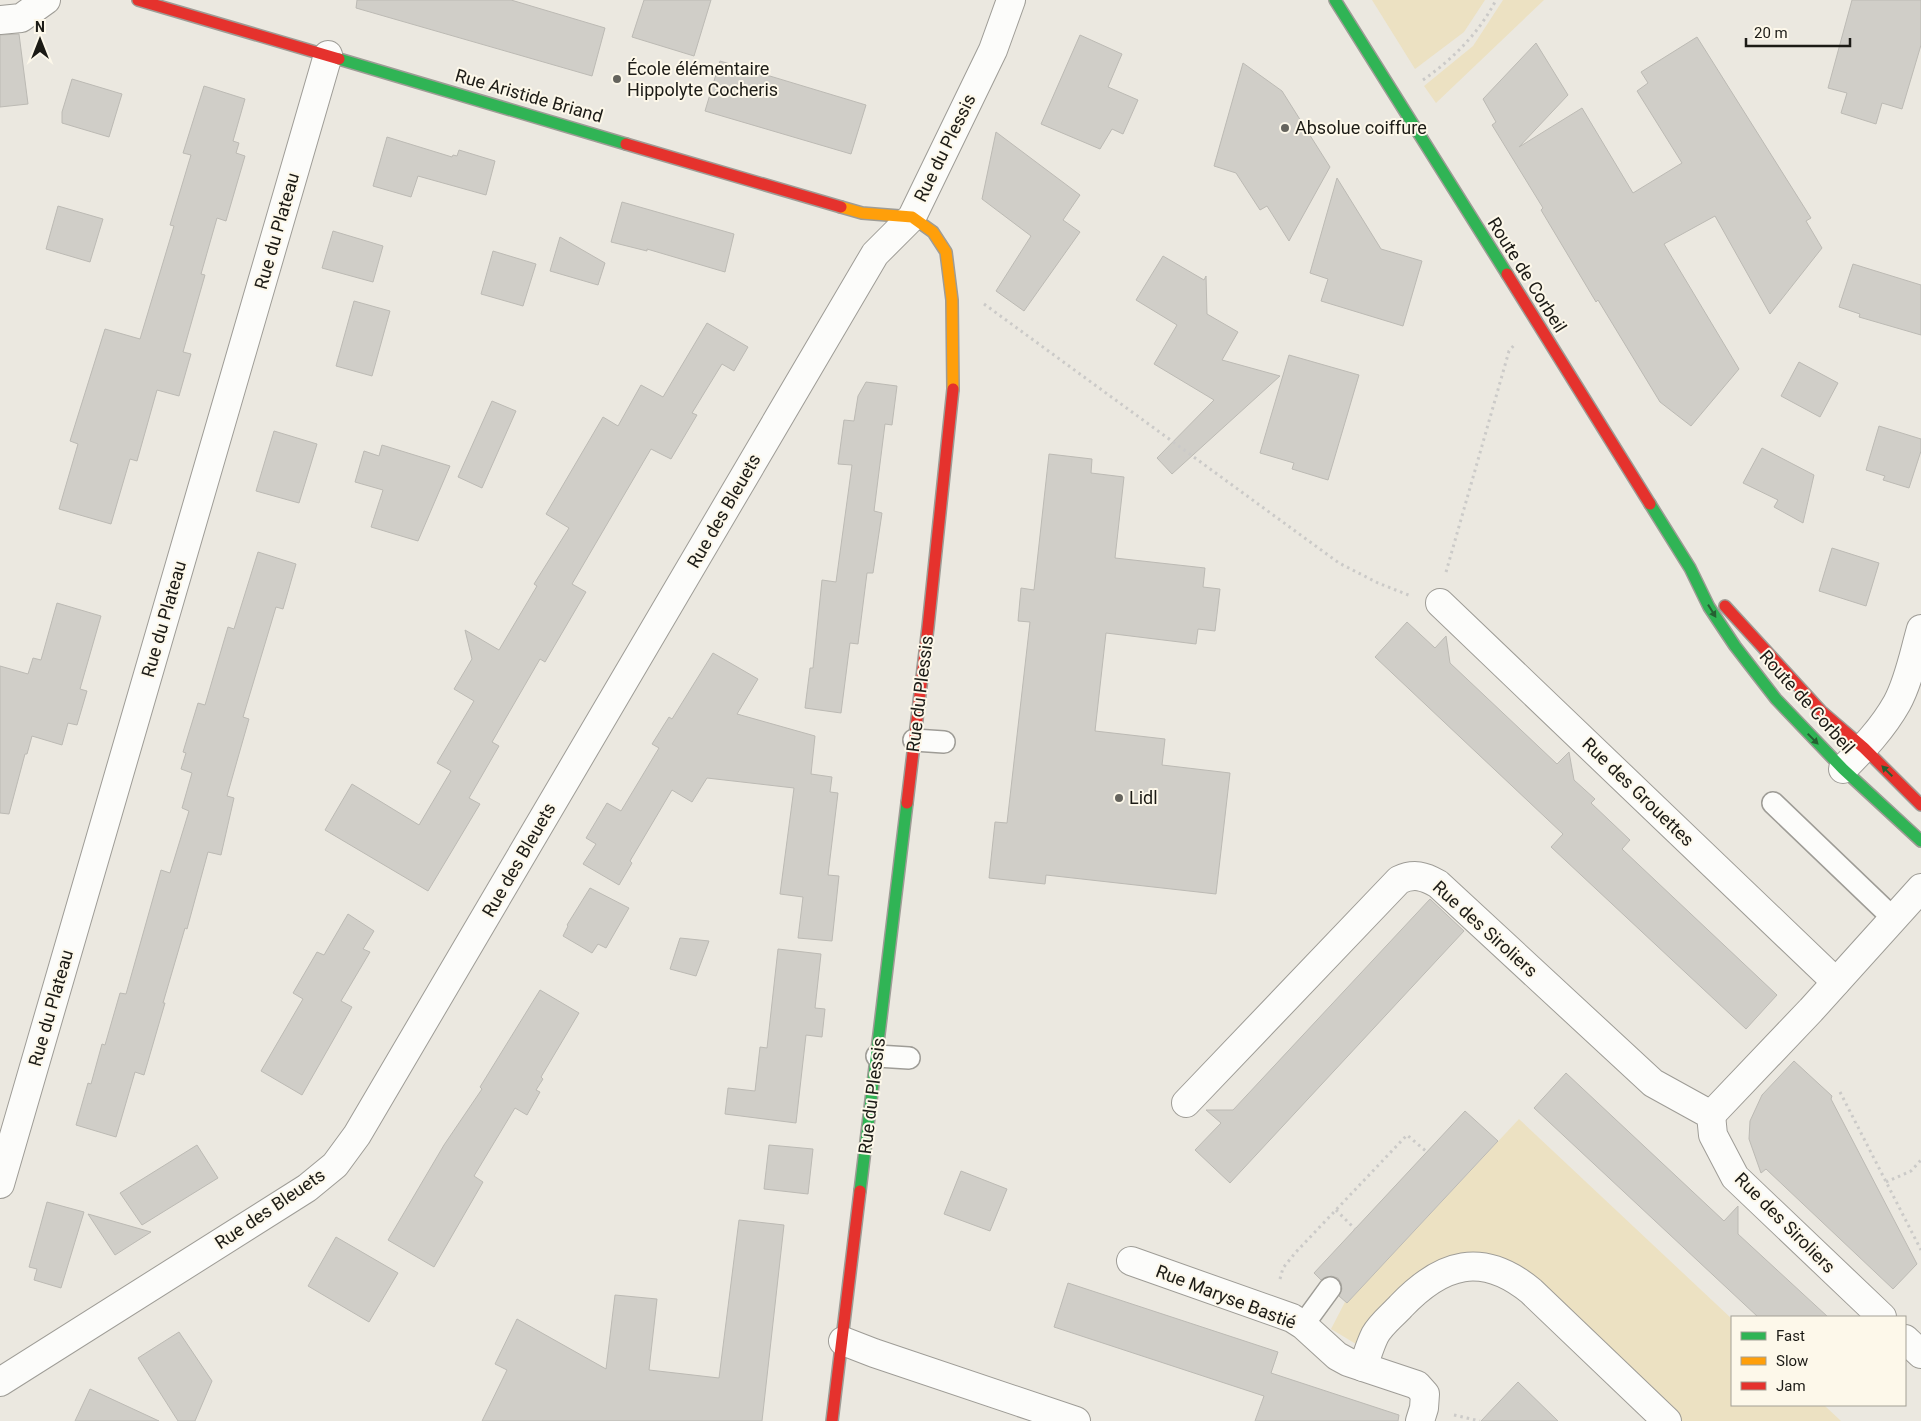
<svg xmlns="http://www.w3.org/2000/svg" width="1921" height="1421" font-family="Roboto,sans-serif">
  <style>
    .green { fill: #ece1c2 }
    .building { fill: #d0cec8; stroke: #bcbab4 }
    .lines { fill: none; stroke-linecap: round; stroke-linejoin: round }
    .lane-casing { stroke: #9e9c96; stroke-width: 24 }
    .street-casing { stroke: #9e9c96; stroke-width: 30 }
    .fast-casing { stroke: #9e9c96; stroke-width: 14 }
    .slow-casing { stroke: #9e9c96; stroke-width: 14 }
    .jam-casing { stroke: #9e9c96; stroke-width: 14 }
    .path { stroke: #cbcac8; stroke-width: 3; stroke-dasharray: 2.5 4; stroke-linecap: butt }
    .lane { stroke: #fcfcfa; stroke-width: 21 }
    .street { stroke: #fcfcfa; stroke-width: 28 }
    .fast { stroke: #30b455; stroke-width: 11 }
    .slow { stroke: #ff9f0a; stroke-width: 11 }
    .jam { stroke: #e5322d; stroke-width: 11 }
    .oneway { fill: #256032 }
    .poi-dot { fill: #64635d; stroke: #fdf8ea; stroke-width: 2 }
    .labels { text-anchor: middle; stroke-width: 4; stroke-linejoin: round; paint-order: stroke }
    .poi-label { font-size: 18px; fill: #1c1b16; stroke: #fdf8ea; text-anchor: start }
    .street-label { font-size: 18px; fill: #1c1b16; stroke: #fdf8ea }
  </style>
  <rect width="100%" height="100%" fill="#ebe8e0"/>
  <g class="green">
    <polygon points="1372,0 1485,0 1464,32 1415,69"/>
    <polygon points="1503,0 1544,0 1436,103 1424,86 1473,46"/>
    <polygon points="1519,1119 1732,1319 1732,1405 1824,1405 1841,1421 1680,1421 1490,1259 1373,1323 1356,1344 1331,1329 1345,1302 1347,1303"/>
  </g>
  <g class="building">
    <polygon points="357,0 511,0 605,28 592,76 356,8"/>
    <polygon points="644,0 711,0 694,56 632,37"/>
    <polygon points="1852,0 1921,0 1921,45 1902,109 1882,103 1876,124 1841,113 1847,93 1828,88"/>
    <polygon points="19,34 28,104 0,107 0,35"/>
    <polygon points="1080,35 1122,54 1108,87 1138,100 1123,134 1112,129 1100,149 1041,124"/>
    <polygon points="1697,37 1811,218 1806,221 1822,248 1770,314 1715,216 1664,244 1739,369 1691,426 1660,402 1598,300 1596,302 1541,210 1543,208 1492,125 1496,122 1483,99 1536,43 1568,95 1519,147 1582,108 1633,193 1682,163 1637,91 1648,83 1641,72"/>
    <polygon points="720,61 866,105 851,154 705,111"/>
    <polygon points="1243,63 1282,91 1330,167 1289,241 1267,206 1260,210 1236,173 1214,166"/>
    <polygon points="72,79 122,94 109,137 62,123 62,112"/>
    <polygon points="204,86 245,99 233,141 239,143 236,153 245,156 226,221 217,218 201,274 205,275 183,352 191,354 179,396 157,390 137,461 130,459 111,524 59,509 78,444 70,441 105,329 140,339 174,226 170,225 191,155 183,153"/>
    <polygon points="996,132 1080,195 1063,220 1080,232 1024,311 996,291 1031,236 982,199"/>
    <polygon points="387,137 452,157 453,155 457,156 459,150 495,161 486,195 418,176 411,197 373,186"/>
    <polygon points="1337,178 1381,249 1422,261 1403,326 1321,301 1328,279 1310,273"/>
    <polygon points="622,202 734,234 725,272 647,249 647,251 611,242"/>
    <polygon points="58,206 103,219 90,262 46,249"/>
    <polygon points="333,231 383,246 373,282 322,268"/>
    <polygon points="560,237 605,263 598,285 550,271"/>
    <polygon points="493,251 536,264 523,306 481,294"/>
    <polygon points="1163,256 1204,280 1206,276 1207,314 1238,332 1222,360 1280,376 1172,474 1157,458 1214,400 1154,364 1177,325 1136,300"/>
    <polygon points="1853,264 1921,285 1921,335 1859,317 1860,314 1839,307"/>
    <polygon points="354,301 390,311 372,376 336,366"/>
    <polygon points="707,323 748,347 734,371 722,364 692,413 697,415 671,459 651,449 572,584 586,592 545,662 540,659 492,742 499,746 469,798 480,804 428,891 325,830 352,784 419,825 451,771 437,763 474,701 454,689 472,659 465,630 499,650 537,586 534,584 569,528 546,514 603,417 618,426 641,385 663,397"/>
    <polygon points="1289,355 1359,375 1328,480 1292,469 1294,463 1260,453"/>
    <polygon points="1799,362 1838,383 1820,417 1781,396"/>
    <polygon points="866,382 897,386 892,425 885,424 874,511 882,513 873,573 867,573 858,644 850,643 841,713 805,708 810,668 813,668 822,580 836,582 852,465 838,464 844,420 854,421 858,396"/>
    <polygon points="492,401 516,411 482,488 458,477"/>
    <polygon points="1879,426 1921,439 1921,451 1909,488 1883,480 1885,476 1866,470"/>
    <polygon points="274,431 317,444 299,503 256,491"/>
    <polygon points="382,445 450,466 418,541 371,527 383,490 355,482 364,451 379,456"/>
    <polygon points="1762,448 1814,475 1803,523 1774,507 1778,500 1743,483"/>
    <polygon points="1049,454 1092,459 1091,473 1124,477 1115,558 1205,568 1203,587 1220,589 1215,631 1198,629 1196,644 1106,633 1095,731 1165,739 1162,765 1230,773 1216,894 1046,875 1045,884 989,878 995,822 1007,823 1030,622 1018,621 1021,588 1034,590"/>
    <polygon points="1832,548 1879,563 1866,606 1819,591"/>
    <polygon points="258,552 296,564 283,609 276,607 243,717 249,719 227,796 234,798 221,855 208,852 187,929 185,928 163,1003 165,1003 144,1075 135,1072 116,1137 76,1125 88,1083 91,1084 102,1044 105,1045 120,993 126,994 161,870 170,873 189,811 182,808 192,773 181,769 186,753 183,752 198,703 205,705 228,627 234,629"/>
    <polygon points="57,603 101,616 80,689 87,691 77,725 68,723 62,745 32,736 27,754 25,754 9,814 0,813 0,666 28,674 33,658 41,660"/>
    <polygon points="1407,622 1435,648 1446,636 1450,663 1557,764 1569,752 1574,780 1595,799 1591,803 1630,840 1622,849 1777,995 1746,1029 1551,847 1563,834 1375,657"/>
    <polygon points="713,653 758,679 737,714 815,736 811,774 832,777 830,792 838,793 828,875 839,876 832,941 798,938 803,897 780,894 794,788 707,778 692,802 672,790 630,861 632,863 619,885 583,864 596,844 586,838 607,803 621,811 659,748 652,744 669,717 672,719"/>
    <polygon points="590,888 629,908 606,948 598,944 592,953 563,936 568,926 567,925"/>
    <polygon points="1430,899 1464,931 1230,1183 1195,1150 1221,1123 1206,1110 1233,1110"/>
    <polygon points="348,914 374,931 363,949 370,952 341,1001 352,1007 302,1095 261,1071 303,999 293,993 317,952 324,955"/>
    <polygon points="680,938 709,941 696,976 670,969"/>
    <polygon points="778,949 821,954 815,1008 825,1009 822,1037 806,1035 796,1123 725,1114 728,1088 755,1091 760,1047 767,1048"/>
    <polygon points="540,990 579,1013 541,1077 543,1079 536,1090 540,1092 527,1115 515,1108 474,1176 483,1182 434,1267 388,1240 444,1145 482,1089 480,1087"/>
    <polygon points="1794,1061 1832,1096 1831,1099 1917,1264 1893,1289 1766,1169 1761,1173 1749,1139 1750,1121 1762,1095"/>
    <polygon points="1566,1073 1724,1221 1738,1206 1738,1234 1828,1317 1758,1317 1534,1108"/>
    <polygon points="1465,1111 1498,1141 1347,1303 1339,1296 1342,1289 1341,1283 1338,1278 1331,1276 1321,1280 1314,1273"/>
    <polygon points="197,1145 218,1178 142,1225 120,1193"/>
    <polygon points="769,1145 813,1149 808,1194 764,1189"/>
    <polygon points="961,1171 1007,1189 990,1231 944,1214"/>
    <polygon points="47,1202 84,1212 61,1288 34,1280 37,1269 29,1267"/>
    <polygon points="88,1214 151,1232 115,1255"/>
    <polygon points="739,1220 784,1225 762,1421 482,1421 507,1370 495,1364 517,1319 606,1369 615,1295 657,1299 649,1370 719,1378"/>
    <polygon points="336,1237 398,1273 369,1322 308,1286"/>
    <polygon points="1068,1283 1278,1352 1271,1373 1399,1415 1398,1421 1255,1421 1264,1396 1054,1327"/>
    <polygon points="179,1332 212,1381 195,1421 178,1421 138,1358"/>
    <polygon points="1518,1382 1558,1421 1481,1421"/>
    <polygon points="90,1389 159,1421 75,1421"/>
  </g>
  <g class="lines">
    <defs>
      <g id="lane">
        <polyline points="914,740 944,742"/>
        <polyline points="1773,803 1893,918"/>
        <polyline points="877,1056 909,1058"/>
        <polyline points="1303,1325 1330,1288"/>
      </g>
      <g id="street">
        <polyline points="0,20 21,18 46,0"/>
        <polyline points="1440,603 1836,982"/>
        <path d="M1843 769C1863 749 1883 728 1897 703 1909 681 1914 653 1921 629"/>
        <path d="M1186 1103 1399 880C1414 873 1424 876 1438 884L1653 1083 1711 1115 1713 1135 1735 1177 1882 1317"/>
        <polyline points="1711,1115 1811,1010 1921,888"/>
        <polyline points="0,1184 328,55"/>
        <polyline points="1131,1261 1292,1318 1303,1325 1337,1356 1348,1362 1417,1385 1425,1394 1424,1408 1420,1421"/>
        <polyline points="1905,1339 1921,1354"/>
        <polyline points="843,1341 874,1353 1076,1421"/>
        <path d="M1363 1367C1367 1356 1370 1345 1375 1335 1381 1324 1393 1315 1401 1306 1442 1263 1482 1251 1531 1291L1667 1421"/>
        <polyline points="0,1382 307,1188 335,1165 357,1135 875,254 912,217 993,50 1011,0"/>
      </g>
      <g id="fast">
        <polyline points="1335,0 1507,274"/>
        <polyline points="339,59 626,144"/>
        <polyline points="1650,504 1690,568 1709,607 1735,646 1776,699 1843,769 1921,841"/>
        <polyline points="860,1191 907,803"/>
      </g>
      <polyline id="slow" points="841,207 862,213 912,217 933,232 946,252 952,300 953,389"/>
      <g id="jam">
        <polyline points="138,0 339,59"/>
        <polyline points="626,144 841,207"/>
        <polyline points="1507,274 1650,504"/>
        <polyline points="1725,606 1821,711 1864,748 1921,805"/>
        <polyline points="907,803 928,627 953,389"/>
        <polyline points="832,1421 860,1191"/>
      </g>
    </defs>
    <use href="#lane" class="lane-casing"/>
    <use href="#street" class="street-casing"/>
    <use href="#fast" class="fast-casing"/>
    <use href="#slow" class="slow-casing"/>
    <use href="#jam" class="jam-casing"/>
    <g class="path">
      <path d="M1423 80C1453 59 1479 33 1496 0"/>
      <polyline points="984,304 1339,563 1378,583 1411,596"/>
      <polyline points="1446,572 1509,351 1515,344"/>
      <polyline points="1840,1092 1921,1250"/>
      <polyline points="1886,1182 1911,1171 1921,1160"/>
      <polyline points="1336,1210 1355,1229"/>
      <polyline points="1280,1279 1283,1268 1296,1252 1407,1135 1427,1152"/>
      <polyline points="1454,1415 1480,1421"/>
    </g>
    <use href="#lane" class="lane"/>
    <use href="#street" class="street"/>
    <use href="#fast" class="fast"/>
    <use href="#slow" class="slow"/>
    <use href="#jam" class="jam"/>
  </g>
  <defs><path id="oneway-solid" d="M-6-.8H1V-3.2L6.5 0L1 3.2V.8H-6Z" transform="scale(1.25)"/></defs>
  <g class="oneway">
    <use href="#oneway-solid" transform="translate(1712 611) rotate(58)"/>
    <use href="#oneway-solid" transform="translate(1813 739) rotate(45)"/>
    <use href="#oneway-solid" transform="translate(1887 771) rotate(-135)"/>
  </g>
  <g class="poi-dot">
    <circle cx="617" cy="79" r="5"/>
    <circle cx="1285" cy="128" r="5"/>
    <circle cx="1119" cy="798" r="5"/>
  </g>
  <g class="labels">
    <g class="poi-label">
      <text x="627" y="75">École élémentaire<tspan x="627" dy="21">Hippolyte Cocheris</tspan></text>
      <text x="1295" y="134">Absolue coiffure</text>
      <text x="1129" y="804">Lidl</text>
    </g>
    <g class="street-label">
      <text transform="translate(529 96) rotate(16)" y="6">Rue Aristide Briand</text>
      <text transform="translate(945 148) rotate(-64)" y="6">Rue du Plessis</text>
      <text transform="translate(277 231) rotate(-74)" y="6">Rue du Plateau</text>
      <text transform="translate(1527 275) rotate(58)" y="6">Route de Corbeil</text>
      <text transform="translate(724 511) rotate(-60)" y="6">Rue des Bleuets</text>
      <text transform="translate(164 619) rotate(-74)" y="6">Rue du Plateau</text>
      <text transform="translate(920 694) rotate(-83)" y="6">Rue du Plessis</text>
      <text transform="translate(1807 702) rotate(48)" y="6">Route de Corbeil</text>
      <text transform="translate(1638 792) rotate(44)" y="6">Rue des Grouettes</text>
      <text transform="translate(519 860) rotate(-60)" y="6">Rue des Bleuets</text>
      <text transform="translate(1485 929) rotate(42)" y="6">Rue des Siroliers</text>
      <text transform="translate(51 1008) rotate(-74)" y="6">Rue du Plateau</text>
      <text transform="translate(872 1096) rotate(-83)" y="6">Rue du Plessis</text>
      <text transform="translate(270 1209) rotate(-34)" y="6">Rue des Bleuets</text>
      <text transform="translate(1785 1223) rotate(45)" y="6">Rue des Siroliers</text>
      <text transform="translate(1226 1297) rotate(21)" y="6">Rue Maryse Bastié</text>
    </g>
  </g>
  <rect x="1731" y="1316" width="175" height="90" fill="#fdf8ea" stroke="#a3a095"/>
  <rect x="1741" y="1332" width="25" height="8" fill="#30b455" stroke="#a3a095"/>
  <text x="1776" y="1341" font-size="15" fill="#1c1b16">Fast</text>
  <rect x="1741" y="1357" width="25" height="8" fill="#ff9f0a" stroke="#a3a095"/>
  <text x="1776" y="1366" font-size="15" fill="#1c1b16">Slow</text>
  <rect x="1741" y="1382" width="25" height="8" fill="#e5322d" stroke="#a3a095"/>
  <text x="1776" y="1391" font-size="15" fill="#1c1b16">Jam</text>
  <g transform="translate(40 40)" stroke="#fdf8ea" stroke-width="4" paint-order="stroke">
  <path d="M0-4L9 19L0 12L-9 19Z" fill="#1c1b16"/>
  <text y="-8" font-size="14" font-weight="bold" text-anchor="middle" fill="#1c1b16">N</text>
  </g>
  <path d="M1746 38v8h104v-8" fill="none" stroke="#1c1b16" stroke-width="2.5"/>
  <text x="1754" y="38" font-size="15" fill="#1c1b16" stroke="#fdf8ea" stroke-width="4" paint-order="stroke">20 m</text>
</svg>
